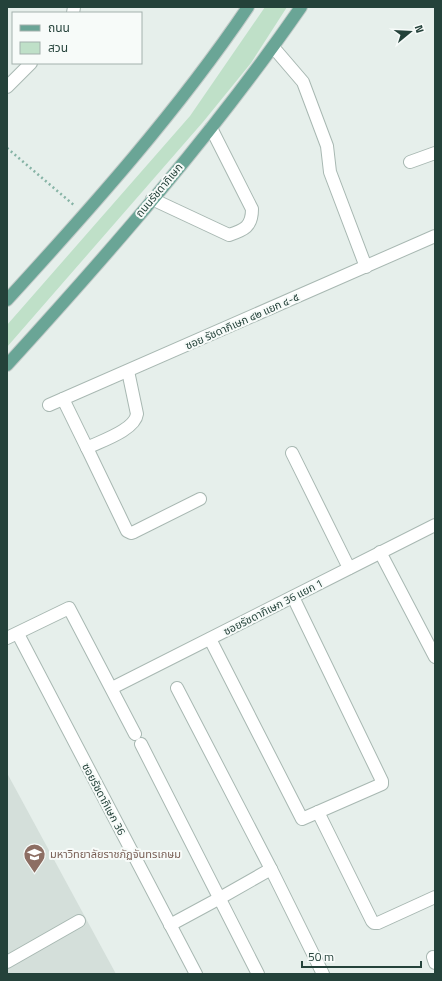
<svg xmlns="http://www.w3.org/2000/svg" width="442" height="981" font-family="'Titillium Web','Noto Sans Thai',sans-serif">
  <style>
    .built { fill: #d4dfda }
    .green { fill: #bfe0c8 }
    .lines { fill: none; stroke-linecap: round; stroke-linejoin: round }
    .minor-casing { stroke: #a8b8b2; stroke-width: 14 }
    .major-casing { stroke: #c2cac8; stroke-width: 14 }
    .path { stroke: #86b3a5; stroke-width: 2.5; stroke-dasharray: 2 3; stroke-linecap: butt }
    .minor { stroke: #fff; stroke-width: 12 }
    .major { stroke: #6aa596; stroke-width: 12 }
    .labels { text-anchor: middle; stroke-width: 4; stroke-linejoin: round; paint-order: stroke }
    .street-label { font-size: 11px; fill: #24423a; stroke: #f7fbf9 }
    .education-label { font-size: 11px; fill: #785e54; stroke: #f7fbf9; text-anchor: start }
  </style>
  <rect width="100%" height="100%" fill="#e6efeb"/>
  <polygon class="built" points="7,773 116,974 7,974"/>
  <polygon class="green" points="265,7 287,7 251,63 203,122 7,347 7,325 190,116"/>
  <g class="lines">
    <defs>
      <g id="minor">
        <polyline points="73,13 74,7"/>
        <polyline points="273,47 303,82 327,146 330,172 366,267"/>
        <polyline points="7,87 31,63"/>
        <polyline points="410,162 435,153"/>
        <path d="M152 199 229 235C244 230 252 227 252 209L211 128"/>
        <path d="M63 399 87 448C101 441 135 430 137 414L128 371"/>
        <polyline points="49,405 435,236"/>
        <polyline points="87,448 127,531 131,533 134,532 200,499"/>
        <polyline points="292,453 349,568"/>
        <polyline points="380,552 435,657"/>
        <polyline points="18,634 196,974"/>
        <polyline points="7,638 69,608 135,734"/>
        <polyline points="210,639 302,819 382,784 382,781 293,597"/>
        <polyline points="112,688 435,525"/>
        <polyline points="177,688 271,869"/>
        <polyline points="141,744 258,974"/>
        <polyline points="318,812 372,921 374,923 378,923 435,897"/>
        <polyline points="170,925 220,898 271,869 323,974"/>
        <polyline points="433,957 435,963"/>
        <polyline points="7,962 79,921"/>
      </g>
      <g id="major">
        <path d="M7 300C92 207 177 112 248 7"/>
        <path d="M7 365C111 251 213 134 301 7"/>
      </g>
    </defs>
    <use href="#minor" class="minor-casing"/>
    <use href="#major" class="major-casing"/>
    <polyline class="path" points="7,148 75,206"/>
    <use href="#minor" class="minor"/>
    <use href="#major" class="major"/>
  </g>
  <defs>
    <symbol id="university-pin" viewBox="-11 -11 22 30"><path d="M0 17L-7.5 6A9.5 9.5 0 1 1 7.5 6Z" fill="#8d6e63" stroke="#f7fbf9"/><path d="M0-5L7-2L0 1L-7-2ZM-4 1L0 2.5L4 1V4Q0 6-4 4Z" fill="#fff"/></symbol>
  </defs>
  <g fill-rule="evenodd">
    <use href="#university-pin" x="22" y="842" width="25" height="34"/>
  </g>
  <g class="labels">
    <g class="street-label">
      <text transform="translate(159 190) rotate(-50)" y="4">ถนนรัชดาภิเษก</text>
      <text transform="translate(242 321) rotate(-24)" y="4">ซอย รัชดาภิเษก ๔๒ แยก ๔-๕</text>
      <text transform="translate(273 607) rotate(-27)" y="4">ซอยรัชดาภิเษก 36 แยก 1</text>
      <text transform="translate(104 799) rotate(62)" y="4">ซอยรัชดาภิเษก 36</text>
    </g>
    <g class="education-label">
      <text x="50" y="858">มหาวิทยาลัยราชภัฏจันทรเกษม</text>
    </g>
  </g>
  <rect width="442" height="981" fill="none" stroke="#24423a" stroke-width="16"/>
  <rect x="12" y="12" width="130" height="52" fill="#f7fbf9" stroke="#a3b1ad"/>
  <rect x="20" y="25" width="20" height="6" fill="#6aa596" stroke="#a3b1ad"/>
  <text x="48" y="32" font-size="12" fill="#24423a">ถนน</text>
  <rect x="20" y="42" width="20" height="12" fill="#bfe0c8" stroke="#a3b1ad"/>
  <text x="48" y="52" font-size="12" fill="#24423a">สวน</text>
  <g transform="translate(410 32) rotate(72)" stroke="#f7fbf9" stroke-width="3" paint-order="stroke">
  <path d="M0-3L7 15L0 10L-7 15Z" fill="#24423a"/>
  <text y="-6" font-size="11" font-weight="bold" text-anchor="middle" fill="#24423a">N</text>
  </g>
  <path d="M302 961v6h119v-6" fill="none" stroke="#24423a" stroke-width="2"/>
  <text x="308" y="961" font-size="12" fill="#24423a" stroke="#f7fbf9" stroke-width="3" paint-order="stroke">50 m</text>
</svg>
